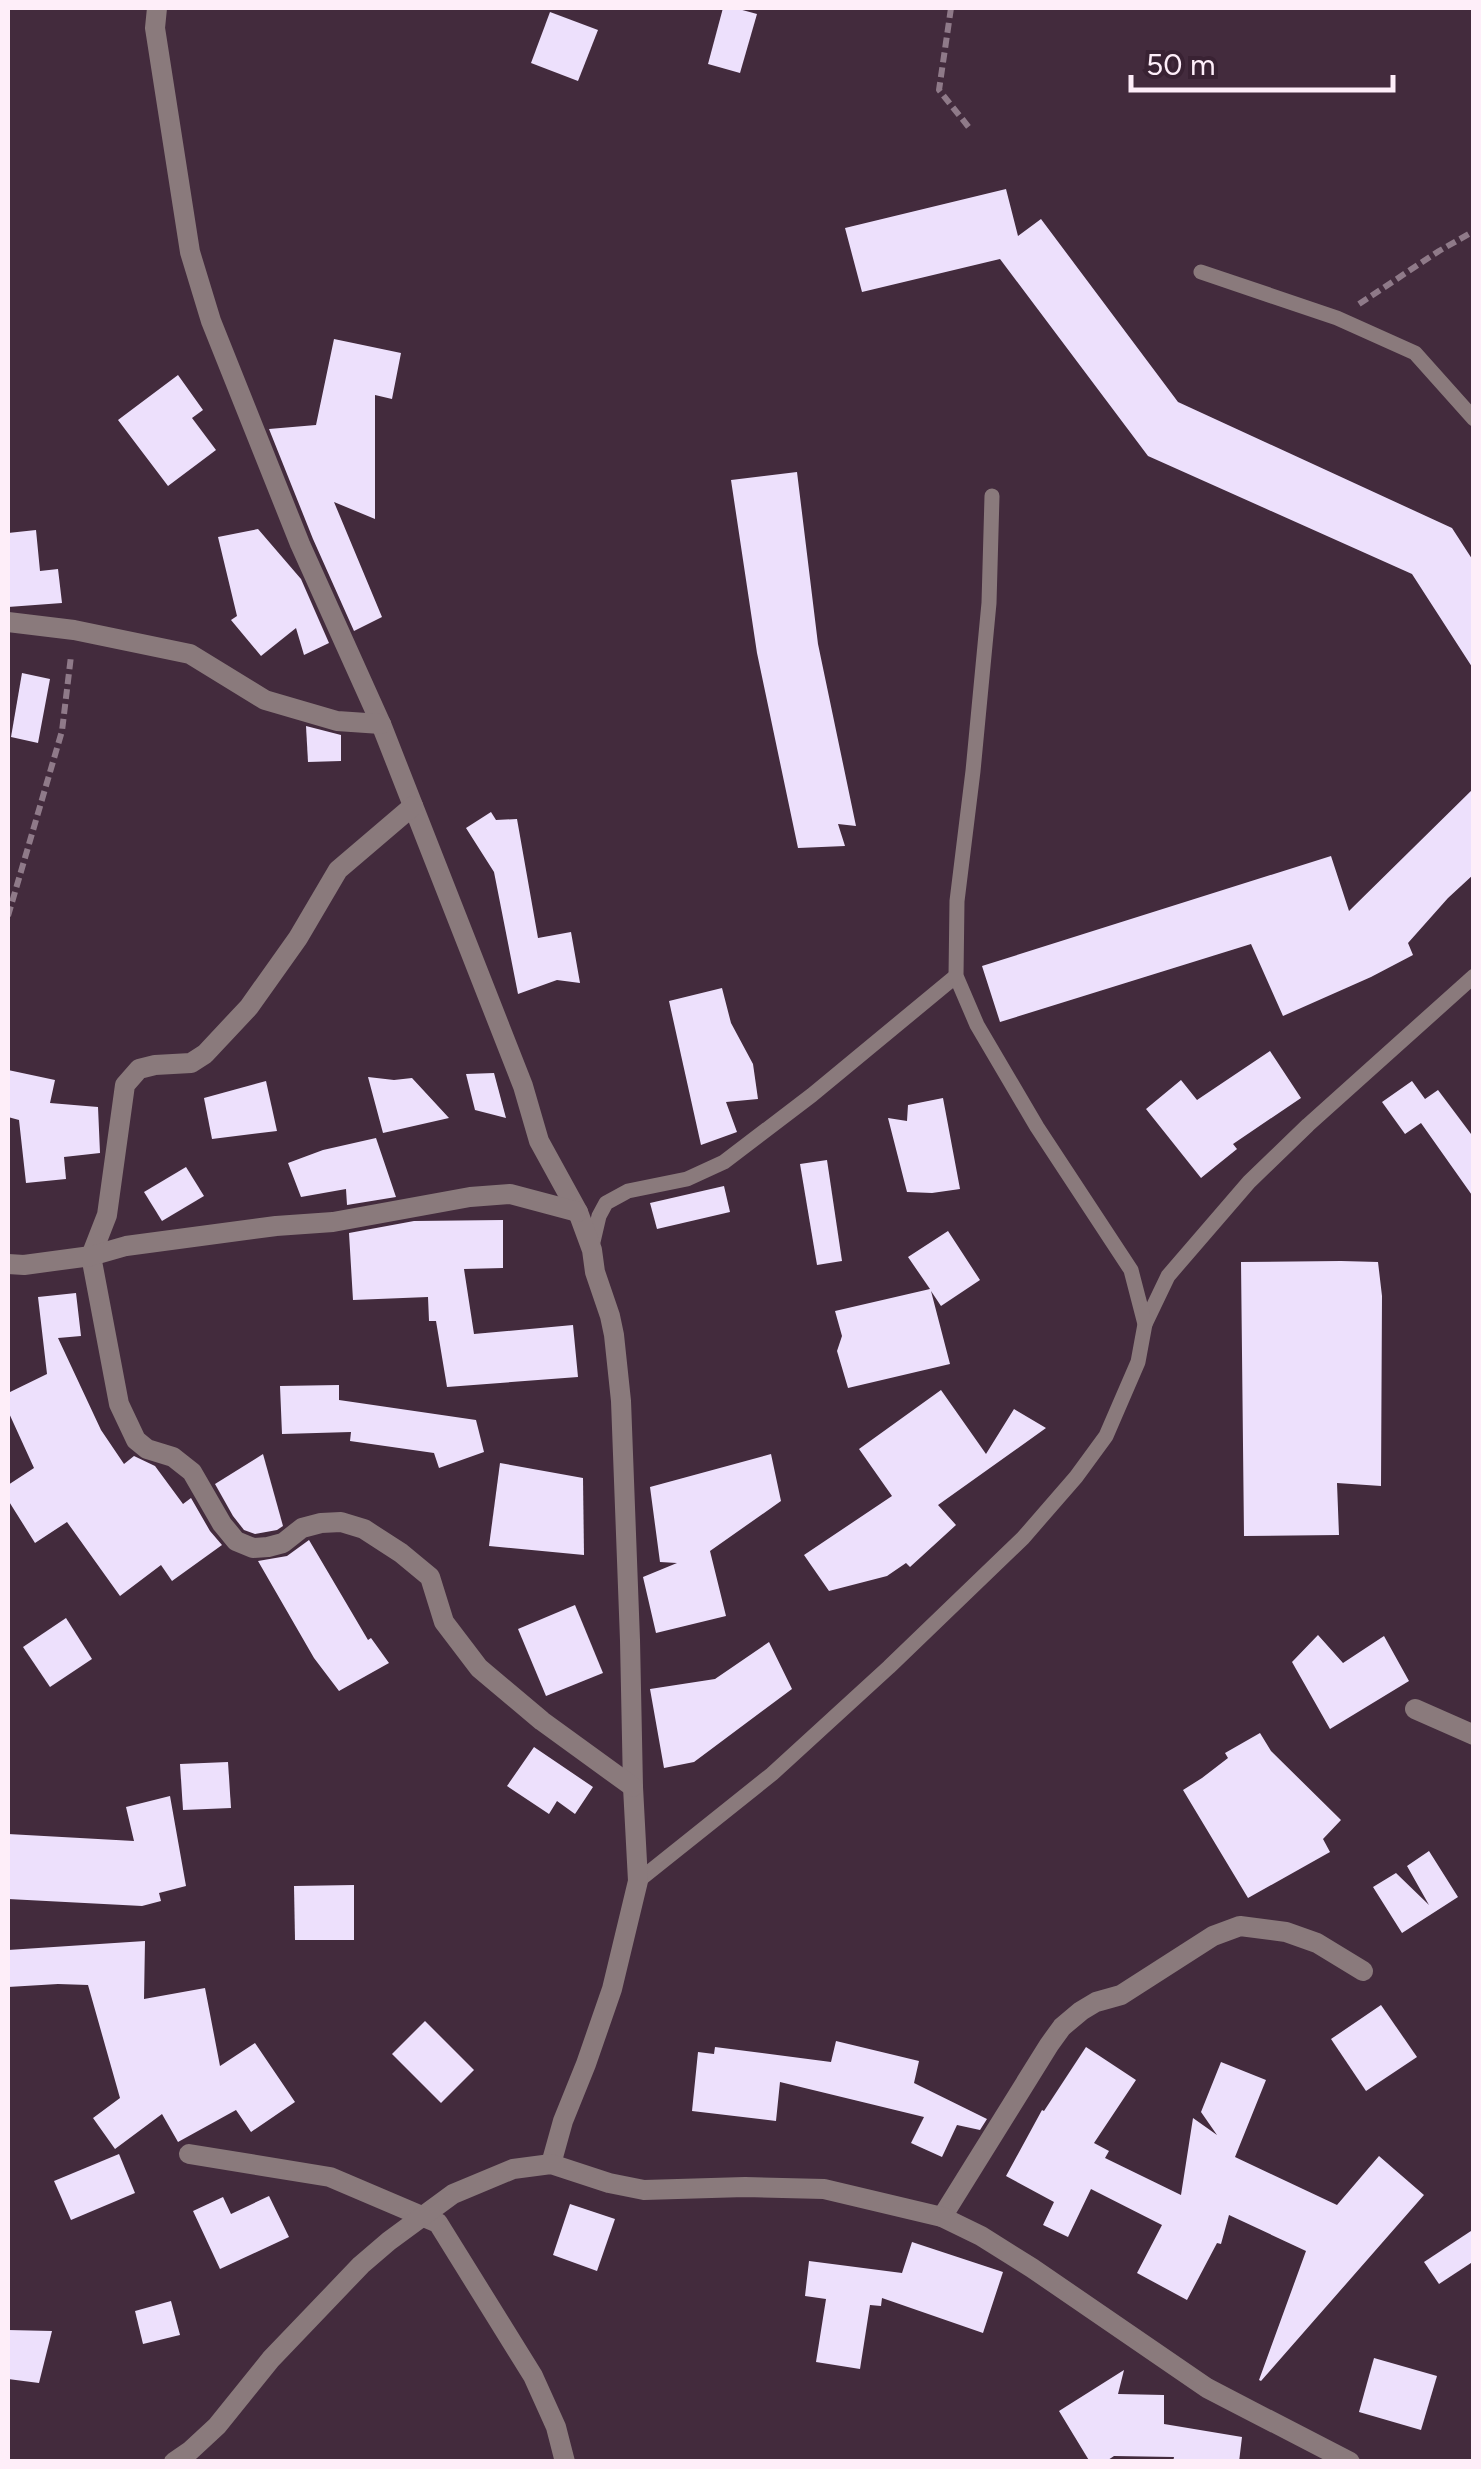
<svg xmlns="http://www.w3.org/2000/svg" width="1481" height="2469" font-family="Figtree,sans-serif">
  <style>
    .building { fill: #ede0fc }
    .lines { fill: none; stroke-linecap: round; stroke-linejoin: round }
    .path { stroke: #8f7a89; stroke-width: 6; stroke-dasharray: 10 5; stroke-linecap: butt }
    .lane { stroke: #8a7a7c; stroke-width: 15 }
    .street { stroke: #8a7a7c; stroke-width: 20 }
  </style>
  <rect width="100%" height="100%" fill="#432b3d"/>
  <g class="building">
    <polygon points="723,8 735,8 757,14 740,73 708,64"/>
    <polygon points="550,12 598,30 578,81 531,63"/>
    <polygon points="1006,189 1018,236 1041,219 1178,402 1452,528 1474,562 1474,670 1412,574 1148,456 1000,259 862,292 845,228"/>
    <polygon points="334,339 401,353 392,399 375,395 375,519 334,502 382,617 354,631 313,539 269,429 316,425"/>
    <polygon points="178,375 203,410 192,418 216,450 168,486 118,420"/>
    <polygon points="797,472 818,644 856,826 838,824 845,846 798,848 757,653 731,480"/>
    <polygon points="258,529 301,579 329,643 304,655 296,628 261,656 231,620 237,616 218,537"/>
    <polygon points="36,530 40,571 58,569 62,603 8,607 8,533"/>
    <polygon points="22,673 50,679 38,743 11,737"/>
    <polygon points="306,726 341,735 341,761 308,762"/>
    <polygon points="1474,788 1474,874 1448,898 1408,943 1413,955 1371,977 1283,1016 1251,944 1000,1022 982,966 1331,856 1349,911"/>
    <polygon points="491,812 496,820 517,819 538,938 571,932 580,983 557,980 518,994 494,872 466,828"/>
    <polygon points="722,988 731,1023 753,1064 758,1099 726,1102 737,1132 701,1145 669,1001"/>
    <polygon points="1270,1051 1301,1098 1233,1144 1237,1149 1201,1178 1146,1109 1181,1080 1197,1100"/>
    <polygon points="8,1070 55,1080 50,1103 98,1107 100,1153 64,1157 66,1179 26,1183 19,1120 8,1117"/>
    <polygon points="494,1073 506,1118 475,1110 466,1074"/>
    <polygon points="368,1077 394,1080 412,1078 449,1118 383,1133"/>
    <polygon points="266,1081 277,1131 212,1139 204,1098"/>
    <polygon points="1412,1081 1425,1099 1438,1090 1474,1138 1474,1198 1421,1123 1405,1134 1382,1102"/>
    <polygon points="943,1098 960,1189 932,1193 907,1192 888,1118 907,1121 908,1105"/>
    <polygon points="376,1138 396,1197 347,1205 346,1189 301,1197 288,1163 323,1150"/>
    <polygon points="827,1160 842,1261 817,1265 800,1164"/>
    <polygon points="186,1167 204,1196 162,1221 144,1192"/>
    <polygon points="724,1186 730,1212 657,1229 650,1203"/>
    <polygon points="503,1220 503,1268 464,1269 474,1334 573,1325 578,1377 447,1387 436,1321 429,1321 428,1297 353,1300 349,1233 414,1221"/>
    <polygon points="948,1231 980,1280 941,1306 931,1291 950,1364 848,1388 837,1351 842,1336 835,1311 930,1289 908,1257"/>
    <polygon points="1341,1261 1378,1262 1382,1296 1381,1486 1337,1483 1339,1535 1244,1536 1241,1262"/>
    <polygon points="76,1293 81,1336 58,1338 101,1430 124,1464 134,1456 155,1466 183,1504 191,1498 210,1531 222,1545 172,1581 161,1565 120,1596 67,1522 35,1543 8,1500 8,1485 34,1468 8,1411 8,1393 47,1374 38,1297"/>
    <polygon points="339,1385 339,1400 476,1420 484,1452 439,1468 434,1453 350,1441 351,1432 282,1434 280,1386"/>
    <polygon points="941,1390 986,1454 1014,1409 1046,1428 938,1505 956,1525 910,1567 906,1563 887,1576 829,1591 804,1555 892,1496 859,1449"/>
    <polygon points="263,1454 283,1526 277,1530 255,1534 244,1530 233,1516 215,1484"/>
    <polygon points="771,1454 781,1501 710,1551 726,1616 656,1633 643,1577 677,1563 660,1562 650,1487"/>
    <polygon points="500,1463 583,1478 584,1555 489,1546"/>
    <polygon points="309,1540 368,1640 371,1638 389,1663 339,1691 314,1658 258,1561 287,1556"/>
    <polygon points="575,1605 603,1673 546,1696 518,1629"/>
    <polygon points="66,1618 92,1659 50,1687 23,1647"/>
    <polygon points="1318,1635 1343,1663 1384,1636 1409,1681 1330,1729 1292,1662"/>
    <polygon points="769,1642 792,1689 694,1762 664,1768 650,1689 715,1679"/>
    <polygon points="1260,1733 1271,1751 1341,1820 1323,1839 1330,1852 1248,1898 1183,1790 1202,1778 1228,1758 1225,1753"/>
    <polygon points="534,1747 593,1787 575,1814 557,1801 549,1814 507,1786"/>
    <polygon points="228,1762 231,1808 183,1810 180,1764"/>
    <polygon points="170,1796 186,1886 159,1893 161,1901 142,1906 8,1899 8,1834 134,1841 126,1807"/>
    <polygon points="1429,1851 1458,1897 1402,1933 1373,1887 1396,1873 1429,1905 1407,1866"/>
    <polygon points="354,1885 354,1940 295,1940 294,1886"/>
    <polygon points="145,1941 144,1999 205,1988 220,2066 255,2043 295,2102 251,2132 236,2110 178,2142 162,2114 115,2149 93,2118 120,2098 88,1985 58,1984 8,1987 8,1950"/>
    <polygon points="1381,2005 1417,2057 1366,2091 1331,2039"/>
    <polygon points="425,2021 474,2070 441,2103 392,2054"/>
    <polygon points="836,2041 919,2061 914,2083 987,2119 980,2130 957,2125 942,2157 911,2143 924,2117 780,2082 776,2121 692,2111 698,2052 714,2054 715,2047 831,2062"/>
    <polygon points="1086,2047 1136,2080 1094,2143 1109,2151 1105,2158 1181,2195 1193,2118 1217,2135 1201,2112 1221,2062 1266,2080 1235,2157 1337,2205 1379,2156 1424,2195 1261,2381 1259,2380 1306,2251 1229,2215 1221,2244 1217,2243 1187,2300 1137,2273 1162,2225 1091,2189 1068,2237 1043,2225 1054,2202 1006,2176 1042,2110 1044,2111"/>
    <polygon points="119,2154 135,2193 71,2220 54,2181"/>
    <polygon points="269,2196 289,2237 220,2269 193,2211 223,2197 231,2214"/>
    <polygon points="570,2204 615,2219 597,2271 553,2255"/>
    <polygon points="1474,2229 1474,2261 1439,2284 1424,2262"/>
    <polygon points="912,2242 1003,2272 983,2333 882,2298 881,2306 870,2305 860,2369 816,2362 826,2299 805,2296 809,2261 902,2273"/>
    <polygon points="171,2301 180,2335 143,2344 135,2311"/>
    <polygon points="8,2330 52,2331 39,2383 8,2379"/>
    <polygon points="1374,2358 1437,2376 1421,2430 1359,2412"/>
    <polygon points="1124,2370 1118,2394 1164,2395 1164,2424 1242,2437 1239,2462 1173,2462 1174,2457 1114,2456 1105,2462 1090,2462 1059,2411"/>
  </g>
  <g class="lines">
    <g class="path">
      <polyline points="951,8 939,90 971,130"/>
      <polyline points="1359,304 1439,251 1474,231"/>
      <polyline points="8,916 62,731 71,656"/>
    </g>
    <g class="lane">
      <polyline points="1201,272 1337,318 1415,353 1474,419"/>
      <polyline points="592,1246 599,1216 606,1203 628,1191 687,1179 724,1162 812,1095 956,976"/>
      <polyline points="1145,1324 1168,1276 1249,1182 1308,1125 1474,976"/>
      <polyline points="638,1881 772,1774 889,1667 1023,1538 1076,1477 1106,1436 1138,1362 1145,1324 1131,1270 1037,1127 977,1025 956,976 957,901 973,771 989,603 992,496"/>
    </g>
    <g class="street">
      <polyline points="157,8 155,28 190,252 211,321 300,544 381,724 523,1086 539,1141 578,1212 592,1250 595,1272 610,1316 614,1335 621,1401 630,1640 633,1787 638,1881 612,1989 586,2064 563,2121 551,2164"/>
      <polyline points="8,622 74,630 190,654 265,700 337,721 381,724"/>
      <polyline points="413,806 338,870 298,938 249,1007 205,1054 191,1063 155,1065 139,1069 125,1085 107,1215 91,1256 119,1404 136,1440 147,1449 173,1457 192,1472 222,1524 236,1541 253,1548 268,1547 283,1543 302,1528 321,1523 341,1522 364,1529 401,1553 430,1577 444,1622 479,1668 542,1721 633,1787"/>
      <polyline points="8,1264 24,1265 91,1256 126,1246 276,1226 333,1222 470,1197 510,1194 578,1212"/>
      <polyline points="1415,1709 1474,1735"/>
      <polyline points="189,2154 330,2177 438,2223 533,2376 556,2427 565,2462"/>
      <polyline points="942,2217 1049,2045 1062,2027 1081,2011 1096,2002 1121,1995 1213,1936 1240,1926 1286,1932 1317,1943 1363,1971"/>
      <polyline points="174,2462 190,2451 217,2426 271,2359 361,2265 389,2241 453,2194 513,2169 551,2164 609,2183 644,2190 745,2187 824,2189 942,2217 981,2236 1032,2268 1207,2388 1350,2462"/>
    </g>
  </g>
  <rect width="1481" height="2469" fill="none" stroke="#feeef9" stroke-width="20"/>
  <path d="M1131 75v15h262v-15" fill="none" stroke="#feeef9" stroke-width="5"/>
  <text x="1146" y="75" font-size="30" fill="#feeef9" stroke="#392233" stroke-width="8" paint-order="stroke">50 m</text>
</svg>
